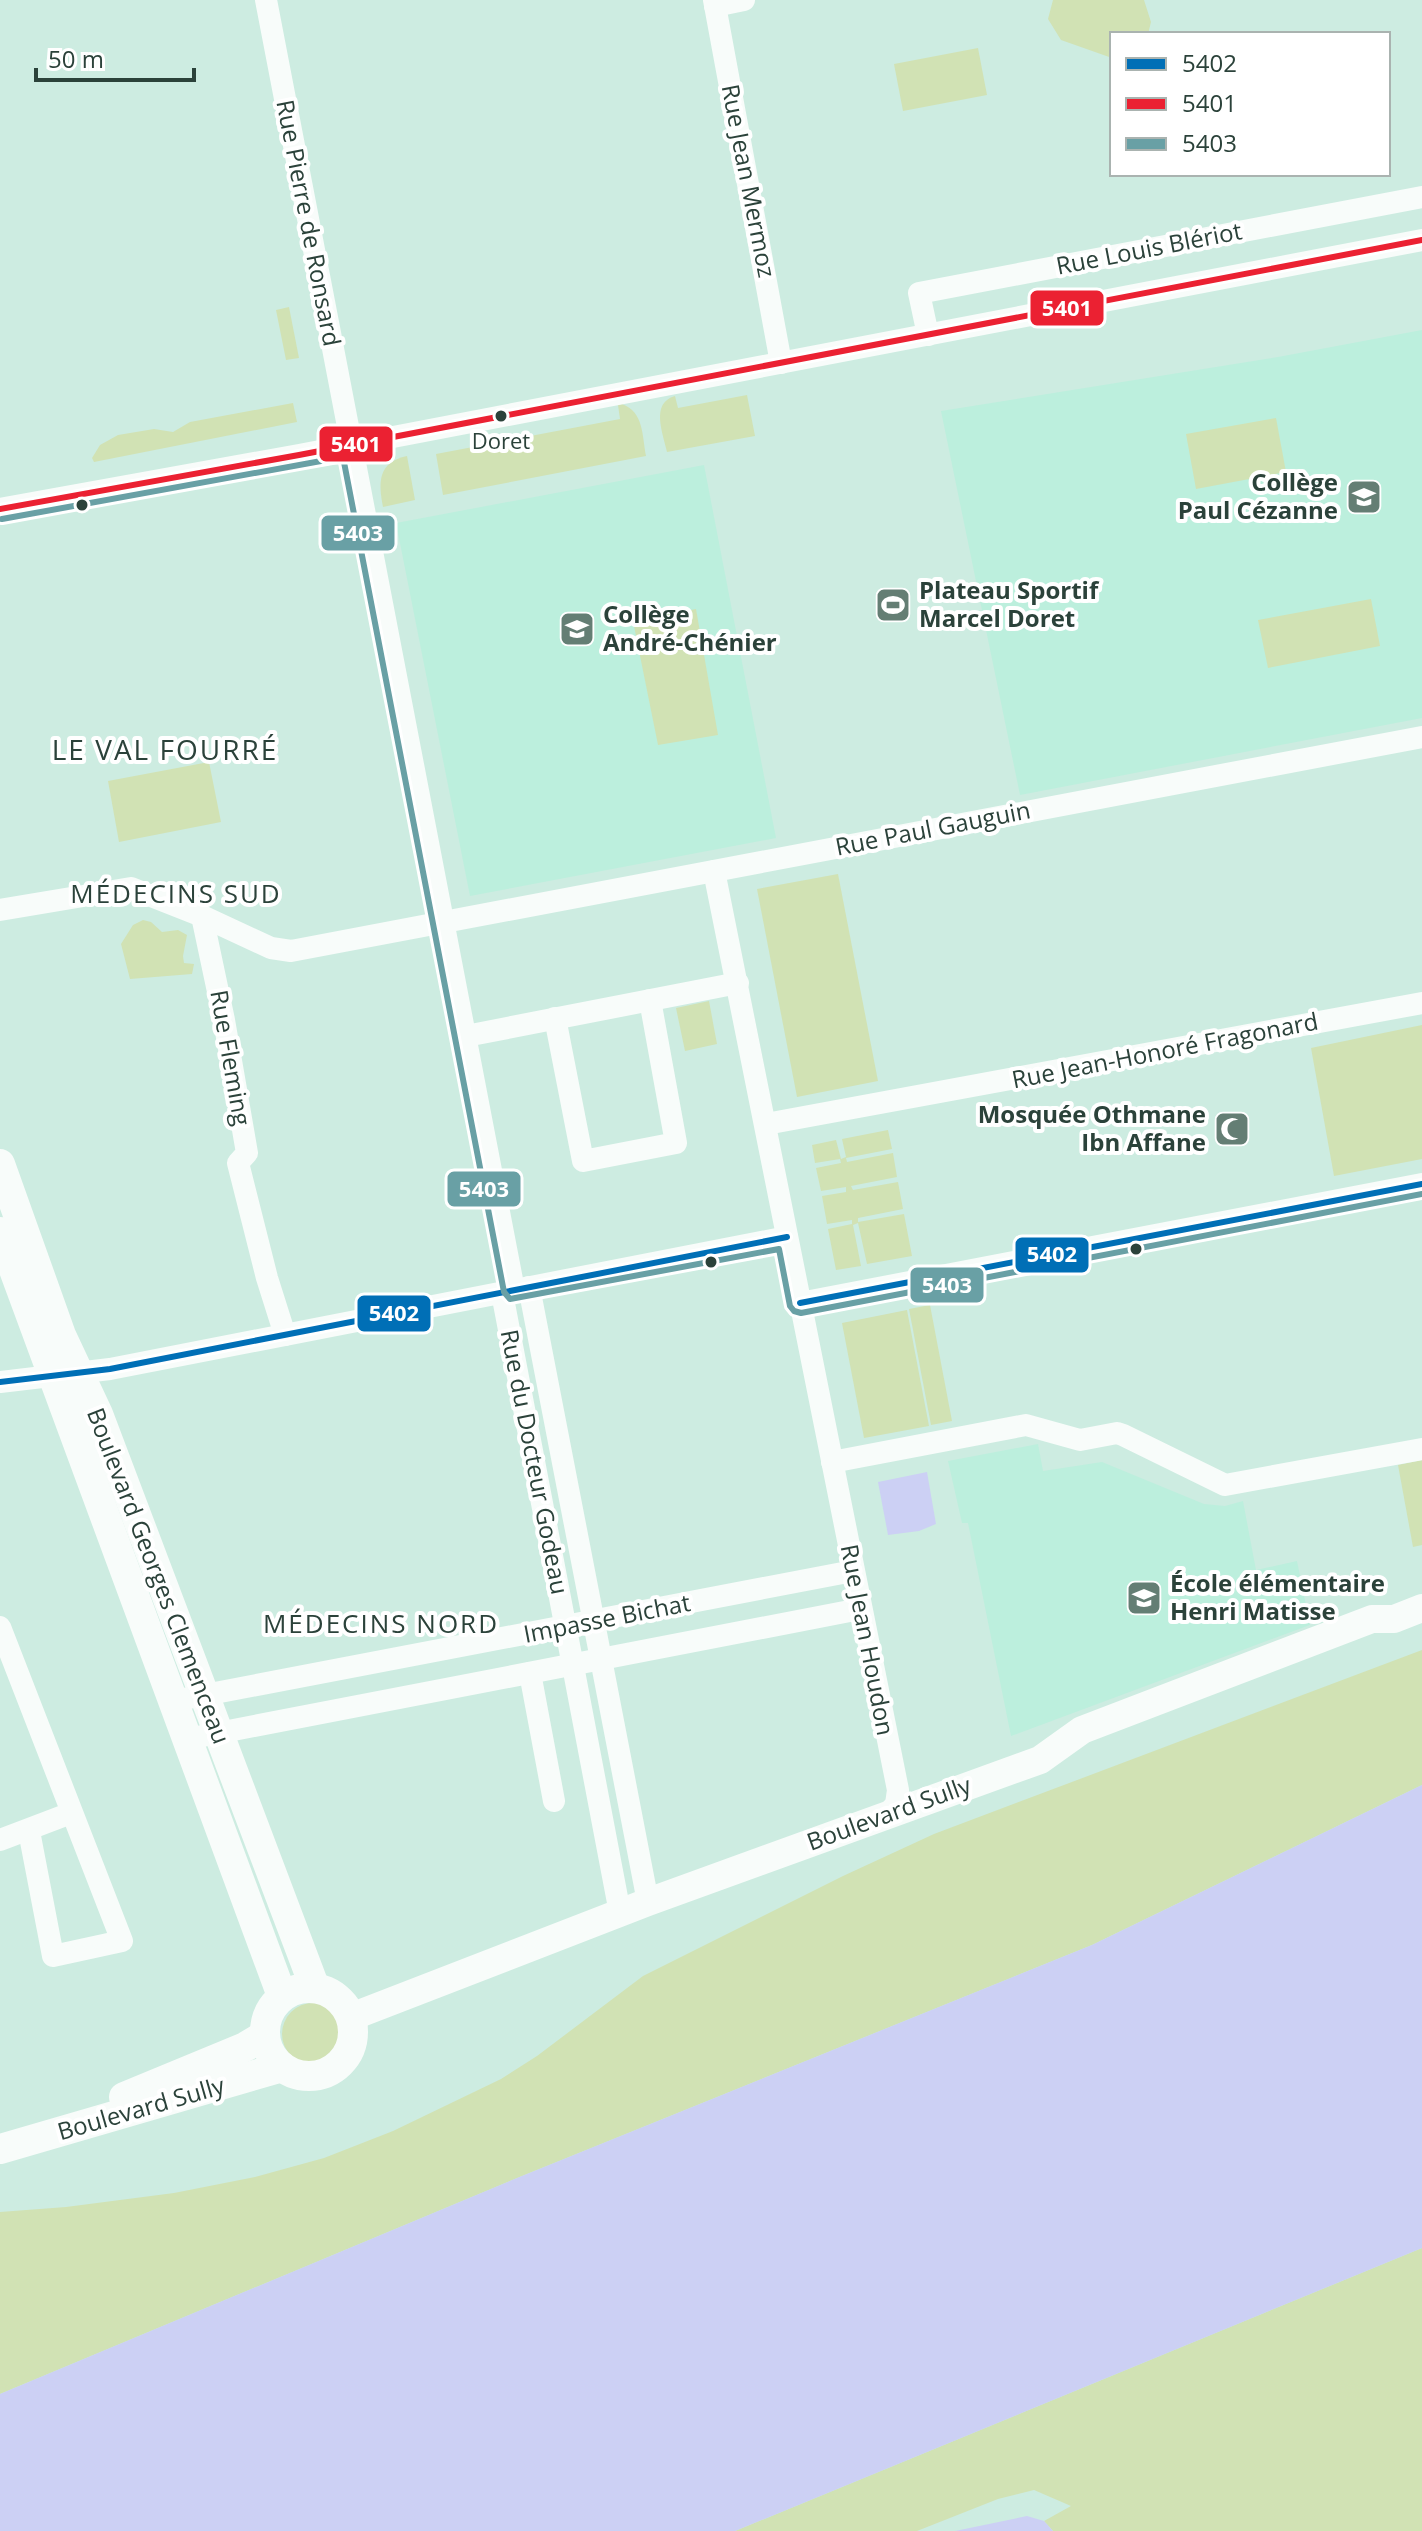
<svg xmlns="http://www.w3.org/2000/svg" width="1422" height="2531" font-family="'Open Sans',sans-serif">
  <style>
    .built { fill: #bcefdd }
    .green { fill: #d1e2b4 }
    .water { fill: #ccd0f4 }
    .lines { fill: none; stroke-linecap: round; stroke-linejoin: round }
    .minor { stroke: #f8fcfa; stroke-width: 22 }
    .tertiary { stroke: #f8fcfa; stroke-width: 28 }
    .secondary { stroke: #f8fcfa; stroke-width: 30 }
    .bus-1-casing { stroke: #fff; stroke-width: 12 }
    .bus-2-casing { stroke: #fff; stroke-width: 12 }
    .bus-3-casing { stroke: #fff; stroke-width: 12 }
    .bus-1 { stroke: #006fb6; stroke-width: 6 }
    .bus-2 { stroke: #eb2132; stroke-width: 6 }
    .bus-3 { stroke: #69a0a5; stroke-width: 6 }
    .bus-dot { fill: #2b423a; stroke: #fff; stroke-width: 3 }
    .labels { text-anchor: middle; stroke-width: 8; stroke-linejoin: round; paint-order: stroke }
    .bus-label { font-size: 22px; fill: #2b423a; stroke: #fff }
    .street-label { font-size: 24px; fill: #2b423a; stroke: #fff }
    .poi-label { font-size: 24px; font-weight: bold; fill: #2b423a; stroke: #fff; text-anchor: start }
    .neighbourhood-label { font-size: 26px; letter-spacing: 2px; fill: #2b423a; stroke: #fff }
    .quarter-label { font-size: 28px; letter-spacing: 2px; fill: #2b423a; stroke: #fff }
    .line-badge { stroke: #fff; stroke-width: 3 }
    .badge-label { font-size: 22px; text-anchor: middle; font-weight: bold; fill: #fff }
  </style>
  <rect width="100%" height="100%" fill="#cdece1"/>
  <g class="built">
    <polygon points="1422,330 1422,718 1020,795 941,411 1278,357"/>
    <polygon points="704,465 776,838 470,896 396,523"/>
    <polygon points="1038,1444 1043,1471 1102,1462 1204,1504 1225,1506 1243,1501 1256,1570 1297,1561 1310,1625 1011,1736 968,1523 962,1523 948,1461"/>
  </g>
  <g class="green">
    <polygon points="1053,0 1144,0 1151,22 1148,34 1112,34 1112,58 1061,40 1048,19"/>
    <polygon points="978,48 987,95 903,111 894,64"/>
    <polygon points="289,307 299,358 286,360 276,310"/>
    <path d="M747 395 755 436 667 452C663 433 650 403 675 396L678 408Z"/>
    <polygon points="293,403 297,422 94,462 92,458 100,445 118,435 154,429 173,432 190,422"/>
    <path d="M622 404C644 412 642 435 646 456L443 495 436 454 620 419 618 405Z"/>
    <polygon points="1276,418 1286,472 1196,489 1186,434"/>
    <path d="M407 456 415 500 383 507C378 482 378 462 407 456Z"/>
    <polygon points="1371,599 1380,646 1268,668 1258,620"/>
    <polygon points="696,609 718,735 658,745 633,621"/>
    <polygon points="209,762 221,822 119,842 108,781"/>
    <polygon points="838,874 878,1081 797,1097 757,889"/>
    <polygon points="143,920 151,922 162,932 178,930 187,935 183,956 184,963 194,964 192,974 130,979 121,944 133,925"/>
    <polygon points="709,1001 717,1044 685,1051 676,1008"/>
    <polygon points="1422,1025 1422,1159 1334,1176 1311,1048"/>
    <polygon points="888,1130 892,1149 846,1158 847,1162 893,1153 897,1177 851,1186 853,1190 898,1182 903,1209 858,1218 858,1222 904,1214 912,1256 867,1264 858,1223 853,1225 861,1266 836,1270 828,1229 852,1224 852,1220 827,1224 822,1196 846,1192 846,1187 821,1191 816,1168 841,1163 840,1159 815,1163 812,1145 836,1140 841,1159 846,1157 842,1139"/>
    <polygon points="930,1305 952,1421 931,1425 909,1309"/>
    <polygon points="907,1310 929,1426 864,1438 842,1323"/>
    <polygon points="1422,1460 1422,1545 1413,1547 1398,1465"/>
    <polygon points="1422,1650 1422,1785 1092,1945 522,2176 0,2394 0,2212 66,2207 174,2193 255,2177 324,2158 393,2131 501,2079 537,2056 643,1976 843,1876 934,1834"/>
    <circle cx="313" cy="2034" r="31"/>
    <polygon points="1422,2248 1422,2531 1053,2531 1044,2521 1071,2506 1034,2490 998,2499 917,2531 735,2531"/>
  </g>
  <g class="water">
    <polygon points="927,1472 936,1524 919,1531 888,1535 878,1482"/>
    <polygon points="1422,1785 1422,2248 735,2531 0,2531 0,2394 522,2176 1092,1945"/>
    <polygon points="1027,2516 1044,2521 1053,2531 955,2531"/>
  </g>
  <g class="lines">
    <g class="minor">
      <polyline points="266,0 514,1290"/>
      <polyline points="714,0 781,363"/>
      <polyline points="715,6 744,0"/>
      <polyline points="928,335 919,293 1422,197"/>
      <polyline points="0,509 299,455 1422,240"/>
      <polyline points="714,871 898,1790 896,1804 887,1815"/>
      <polyline points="0,910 131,888 202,916 271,948 291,951 1422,737"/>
      <polyline points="202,916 224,1020 247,1153 238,1163 267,1278 285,1335"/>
      <polyline points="555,1018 583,1161 676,1143 650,1000"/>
      <polyline points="466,1036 738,983"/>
      <polyline points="766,1124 1422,1003"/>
      <polyline points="529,1287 648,1902"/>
      <polyline points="502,1293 620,1913"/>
      <polyline points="800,1303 1422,1184"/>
      <polyline points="0,1382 110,1369 787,1237"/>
      <polyline points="832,1462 1026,1425 1080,1440 1117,1433 1123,1435 1225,1485 1422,1449"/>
      <polyline points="0,1627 122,1941 53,1956 29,1831"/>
      <polyline points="530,1673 554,1801"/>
      <polyline points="173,1701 853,1571"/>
      <polyline points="187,1739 860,1609"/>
      <polyline points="0,1840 71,1813"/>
    </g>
    <polyline class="tertiary" points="351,2017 648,1902 1040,1760 1082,1730 1372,1619 1394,1619 1422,1608"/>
    <g class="secondary">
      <polyline points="0,1164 61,1335 98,1414 315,1988"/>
      <polyline points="0,1232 282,1996"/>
      <circle cx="309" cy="2032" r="44"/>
      <polyline points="124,2097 245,2047 265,2035"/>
      <polyline points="0,2149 282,2067"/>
    </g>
    <defs>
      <g id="bus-1">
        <polyline points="800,1303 1422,1184"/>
        <polyline points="0,1382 110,1369 787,1237"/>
      </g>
      <polyline id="bus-2" points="0,509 299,455 1422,240"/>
      <polyline id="bus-3" points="2,519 343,457 504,1292 510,1299 779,1249 790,1306 794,1311 801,1313 1422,1194"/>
    </defs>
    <use href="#bus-1" class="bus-1-casing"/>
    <use href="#bus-2" class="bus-2-casing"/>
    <use href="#bus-3" class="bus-3-casing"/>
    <use href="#bus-1" class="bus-1"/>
    <use href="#bus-2" class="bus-2"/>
    <use href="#bus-3" class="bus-3"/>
  </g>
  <defs>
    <symbol id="school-square" viewBox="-11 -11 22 22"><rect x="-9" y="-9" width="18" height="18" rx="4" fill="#647e74" stroke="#fff"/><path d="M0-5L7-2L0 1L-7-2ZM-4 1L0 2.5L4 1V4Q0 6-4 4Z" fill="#fff"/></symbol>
    <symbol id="stadium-square" viewBox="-11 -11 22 22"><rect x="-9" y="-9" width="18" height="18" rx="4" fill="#647e74" stroke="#fff"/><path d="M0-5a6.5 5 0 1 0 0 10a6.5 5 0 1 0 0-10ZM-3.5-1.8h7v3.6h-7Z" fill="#fff"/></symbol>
    <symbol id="mosque-square" viewBox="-11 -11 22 22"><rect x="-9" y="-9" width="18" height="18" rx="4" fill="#647e74" stroke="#fff"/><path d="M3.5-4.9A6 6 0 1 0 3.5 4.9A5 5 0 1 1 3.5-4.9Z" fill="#fff"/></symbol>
  </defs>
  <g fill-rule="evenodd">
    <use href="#school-square" x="1344" y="477" width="40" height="40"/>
    <use href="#stadium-square" x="873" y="585" width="40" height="40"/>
    <use href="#school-square" x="557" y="609" width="40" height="40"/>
    <use href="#mosque-square" x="1212" y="1109" width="40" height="40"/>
    <use href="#school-square" x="1124" y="1578" width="40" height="40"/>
  </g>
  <g class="bus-dot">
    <circle cx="501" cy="416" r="7"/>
    <circle cx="82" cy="505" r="7"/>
    <circle cx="1136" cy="1249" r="7"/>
    <circle cx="711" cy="1262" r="7"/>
  </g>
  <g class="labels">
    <g class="bus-label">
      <text x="501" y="449">Doret</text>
    </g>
    <g class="street-label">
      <text transform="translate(748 181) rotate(79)" y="8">Rue Jean Mermoz</text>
      <text transform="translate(308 223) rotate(79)" y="8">Rue Pierre de Ronsard</text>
      <text transform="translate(1149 249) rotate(-11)" y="8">Rue Louis Blériot</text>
      <text transform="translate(933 829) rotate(-11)" y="8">Rue Paul Gauguin</text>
      <text transform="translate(1165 1051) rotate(-11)" y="8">Rue Jean-Honoré Fragonard</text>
      <text transform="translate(230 1058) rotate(80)" y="8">Rue Fleming</text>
      <text transform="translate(534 1462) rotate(79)" y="8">Rue du Docteur Godeau</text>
      <text transform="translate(158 1576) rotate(69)" y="8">Boulevard Georges Clemenceau</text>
      <text transform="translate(607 1619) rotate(-11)" y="8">Impasse Bichat</text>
      <text transform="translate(867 1640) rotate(79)" y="8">Rue Jean Houdon</text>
      <text transform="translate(889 1814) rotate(-20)" y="8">Boulevard Sully</text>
      <text transform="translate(141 2109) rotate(-16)" y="8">Boulevard Sully</text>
    </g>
    <g class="poi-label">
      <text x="1338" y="491" text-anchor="end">Collège<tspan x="1338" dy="28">Paul Cézanne</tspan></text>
      <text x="919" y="599">Plateau Sportif<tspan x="919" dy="28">Marcel Doret</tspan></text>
      <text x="603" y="623">Collège<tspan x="603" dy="28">André-Chénier</tspan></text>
      <text x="1206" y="1123" text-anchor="end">Mosquée Othmane<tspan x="1206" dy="28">Ibn Affane</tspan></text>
      <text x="1170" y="1592">École élémentaire<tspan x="1170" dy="28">Henri Matisse</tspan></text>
    </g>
    <g class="neighbourhood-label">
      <text x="176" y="903">MÉDECINS SUD</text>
      <text x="381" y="1633">MÉDECINS NORD</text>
    </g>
    <g class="quarter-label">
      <text x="165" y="760">LE VAL FOURRÉ</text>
    </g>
  </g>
  <g class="line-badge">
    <rect x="1029" y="289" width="76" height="38" rx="8" fill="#eb2132"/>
    <rect x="318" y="425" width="76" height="38" rx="8" fill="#eb2132"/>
    <rect x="320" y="514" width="76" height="38" rx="8" fill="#69a0a5"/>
    <rect x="446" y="1170" width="76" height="38" rx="8" fill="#69a0a5"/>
    <rect x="1014" y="1236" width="76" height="38" rx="8" fill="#006fb6"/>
    <rect x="909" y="1266" width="76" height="38" rx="8" fill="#69a0a5"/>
    <rect x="356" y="1294" width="76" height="39" rx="8" fill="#006fb6"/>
  </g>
  <g class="badge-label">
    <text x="1067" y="316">5401</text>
    <text x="356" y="452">5401</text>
    <text x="358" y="541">5403</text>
    <text x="484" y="1197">5403</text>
    <text x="1052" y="1262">5402</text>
    <text x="947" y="1293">5403</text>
    <text x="394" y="1321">5402</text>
  </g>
  <rect x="1110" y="32" width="280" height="144" fill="#ffffff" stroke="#aab3b0" stroke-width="2"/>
  <rect x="1126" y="58" width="40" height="12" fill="#006fb6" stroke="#aab3b0" stroke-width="2"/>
  <text x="1182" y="72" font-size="24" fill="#2b423a">5402</text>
  <rect x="1126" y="98" width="40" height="12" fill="#eb2132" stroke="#aab3b0" stroke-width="2"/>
  <text x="1182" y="112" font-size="24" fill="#2b423a">5401</text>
  <rect x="1126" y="138" width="40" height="12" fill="#69a0a5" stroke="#aab3b0" stroke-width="2"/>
  <text x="1182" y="152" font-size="24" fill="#2b423a">5403</text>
  <path d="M36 68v12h158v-12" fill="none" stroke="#2b423a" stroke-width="4"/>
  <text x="48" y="68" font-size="24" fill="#2b423a" stroke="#ffffff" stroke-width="6" paint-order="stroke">50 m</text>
</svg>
